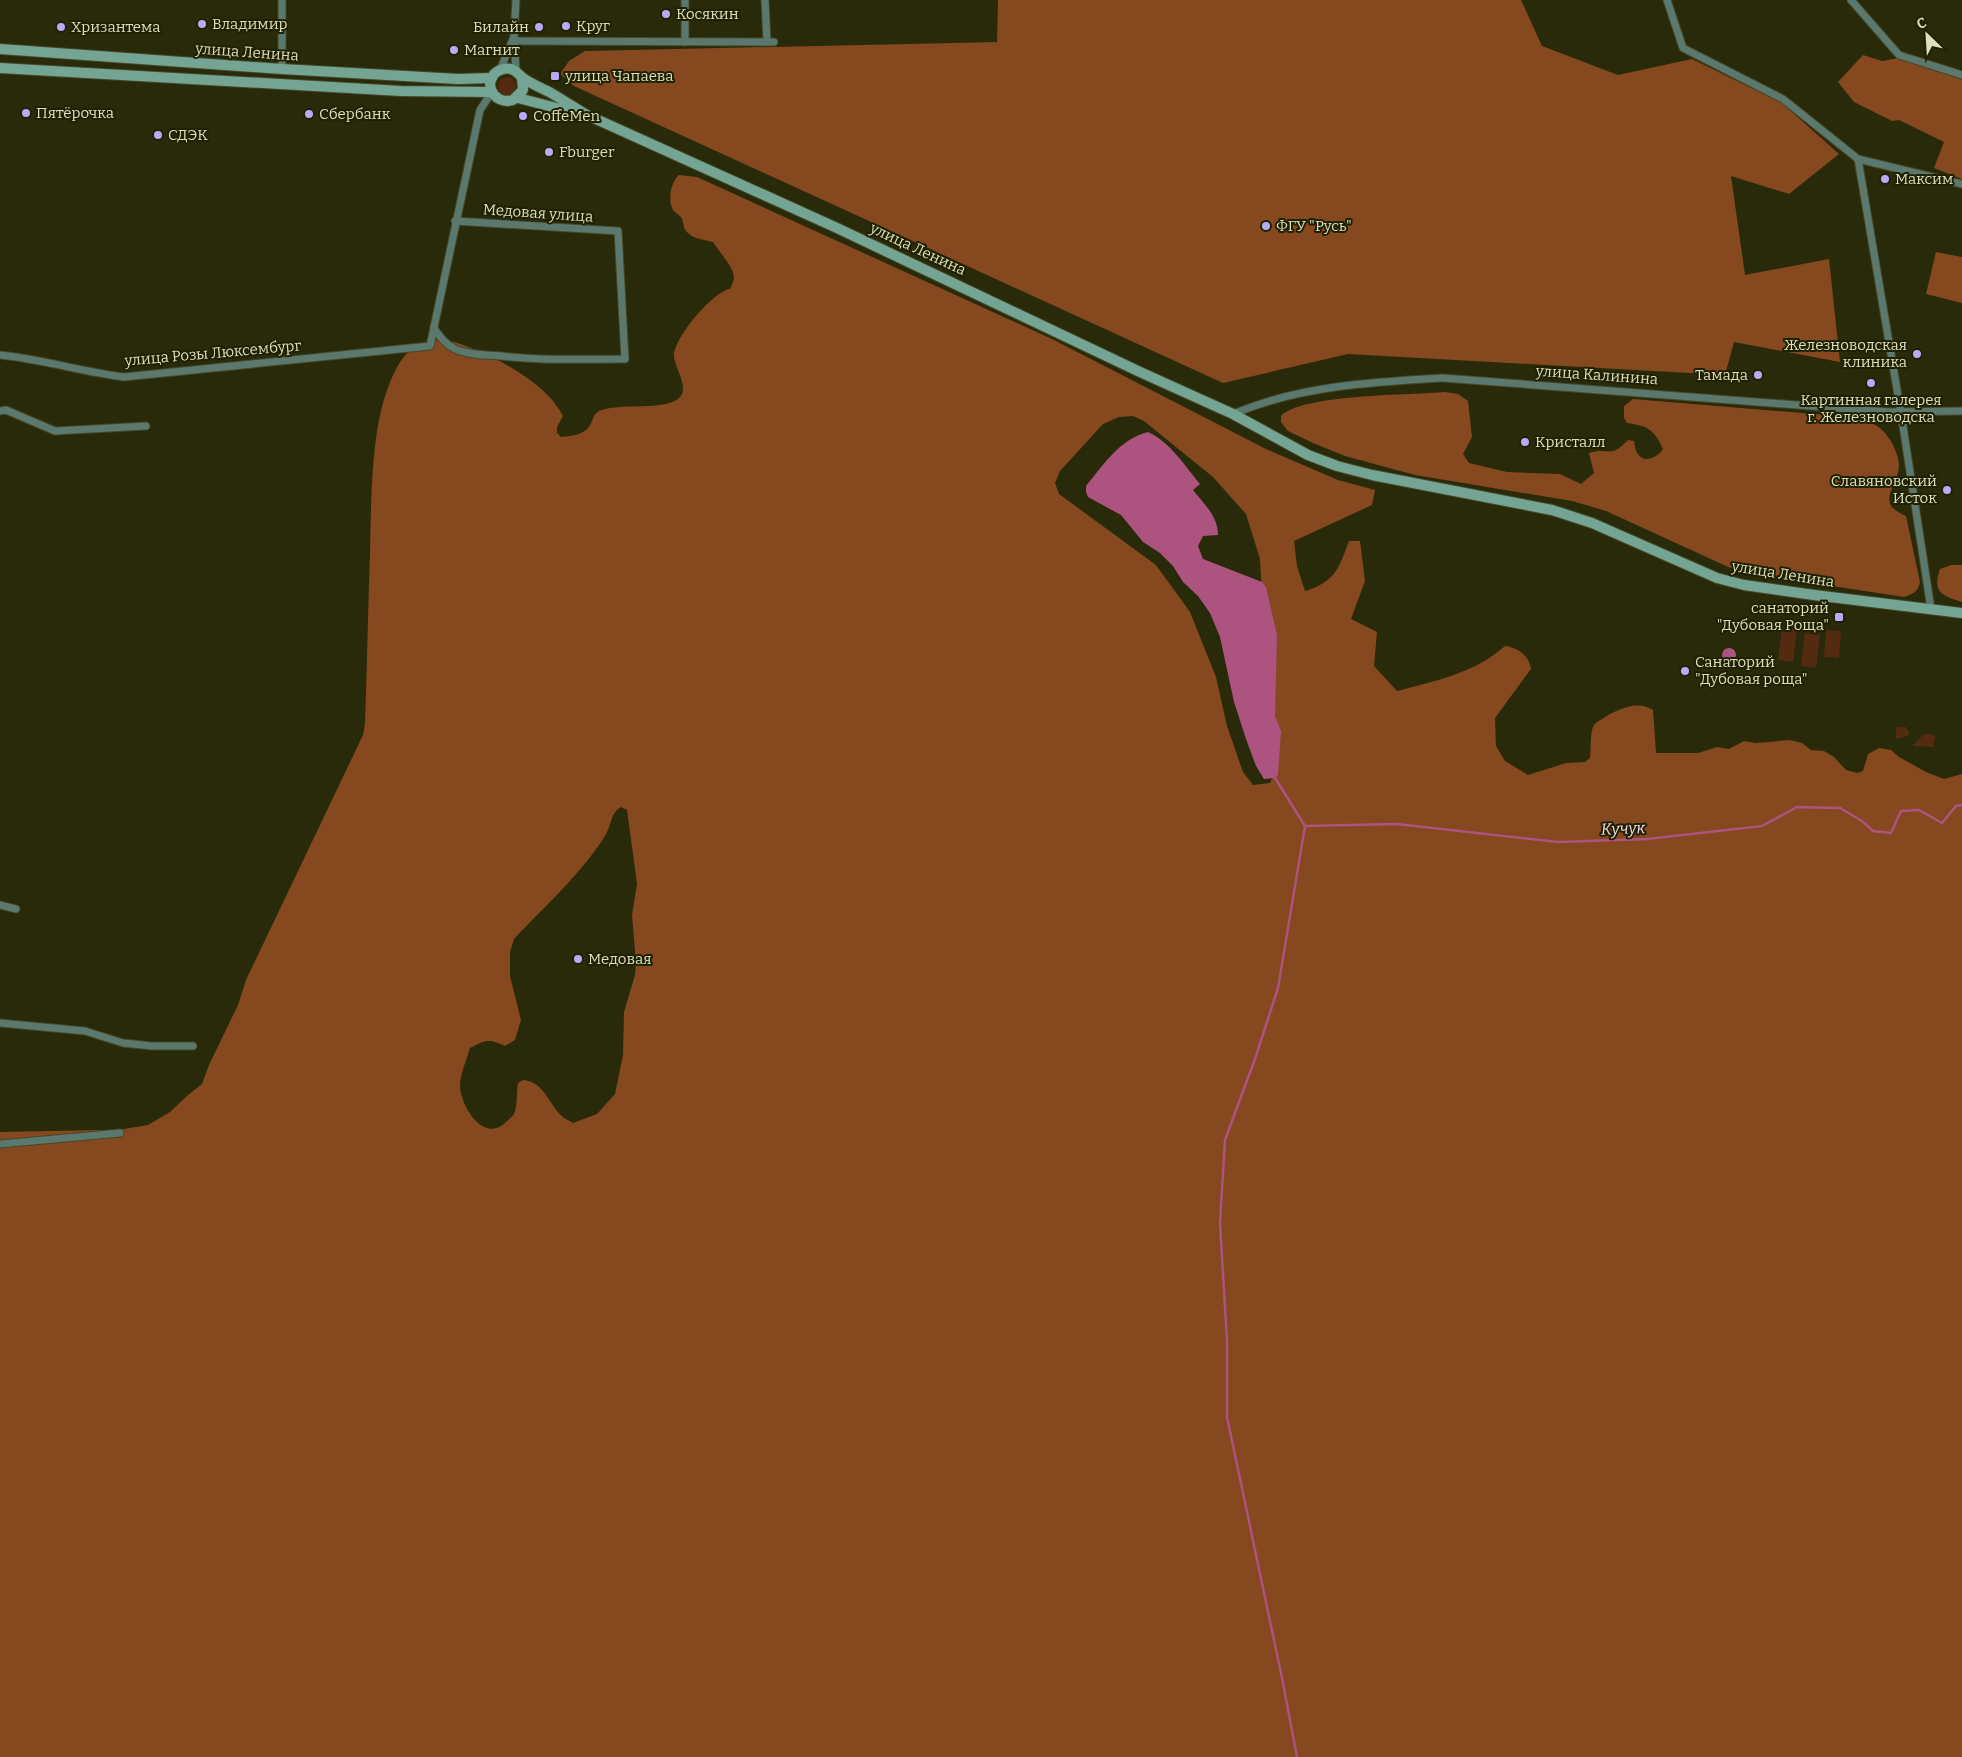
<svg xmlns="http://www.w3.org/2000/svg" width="1962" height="1757" font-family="Bitter,serif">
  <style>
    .green { fill: #542b10 }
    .forest { fill: #86481f; fill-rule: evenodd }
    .water { fill: #ac547f }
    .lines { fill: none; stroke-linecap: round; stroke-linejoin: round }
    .stream { stroke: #ac547f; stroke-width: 2.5 }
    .minor-casing { stroke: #464726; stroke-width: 9 }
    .secondary-casing { stroke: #464726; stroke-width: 12 }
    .minor { stroke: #5a786d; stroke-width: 7 }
    .secondary { stroke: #74a594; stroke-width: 10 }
    .poi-dot { fill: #b7abf8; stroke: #202101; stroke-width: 2 }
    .labels { text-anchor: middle; stroke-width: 4; stroke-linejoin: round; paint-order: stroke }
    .poi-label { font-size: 15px; fill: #dcdfbf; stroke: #202101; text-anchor: start }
    .street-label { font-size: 15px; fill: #dcdfbf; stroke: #202101 }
    .water-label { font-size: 16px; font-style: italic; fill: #f3dae4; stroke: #202101 }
  </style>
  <rect width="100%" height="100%" fill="#292a09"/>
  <g class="green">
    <circle cx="507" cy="86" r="9"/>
    <polygon points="1782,627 1797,629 1793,662 1778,660"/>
    <polygon points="1826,630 1841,631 1839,658 1824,657"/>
    <polygon points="1805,633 1820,635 1816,668 1801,666"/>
    <polygon points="1899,727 1906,727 1909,733 1909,735 1897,739 1896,738 1896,728"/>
    <polygon points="1924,734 1932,734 1936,738 1933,744 1934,747 1912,746"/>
  </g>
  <g class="forest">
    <polygon points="998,0 1521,0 1542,46 1618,75 1692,59 1782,103 1839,154 1789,194 1731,176 1745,275 1829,259 1840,362 1734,342 1725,375 1348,354 1223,383 574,86 560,74 569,61 585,51 997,42"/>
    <polygon points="1863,55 1882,61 1899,58 1962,79 1962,179 1934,168 1944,142 1899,120 1892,121 1854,102 1838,82"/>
    <path d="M679 175 697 177 1052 339 1266 449 1338 480 1375 490 1372 505 1294 541 1297 566 1305 591C1335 582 1339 568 1349 541H1360L1365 581 1351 619 1377 632 1374 666 1397 691C1435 681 1475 673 1505 646 1519 648 1529 656 1531 669L1495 718 1496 746 1505 761 1528 775 1566 763 1585 762 1590 758C1591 749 1590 735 1593 727 1595 722 1601 720 1605 717 1619 709 1637 700 1653 710L1656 753H1698L1717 747 1729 749 1744 741 1756 743 1790 740 1802 743 1811 750 1824 751 1834 757 1846 770 1857 773 1863 771 1868 754 1879 748 1891 750 1899 757 1926 772 1944 779 1962 774V1757H0V1132L100 1130 112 1131 148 1125 170 1112 188 1095 202 1084 209 1065 238 1005 246 980 363 735 365 723C367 666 368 609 370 553 371 510 371 467 378 425 382 402 394 360 414 347 432 335 451 340 471 348 503 361 547 384 563 416L557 427V433L561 437C570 436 583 435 589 427 593 422 592 415 599 411 618 402 667 412 680 397 689 387 675 368 674 357 672 340 713 291 730 289 731 286 734 281 734 278 734 267 719 252 713 242 705 240 694 239 688 233 683 229 684 224 682 219 680 214 674 213 672 208 668 198 671 182 679 175ZM1133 416 1144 421 1213 477 1246 514 1260 559 1264 634 1275 772 1270 783 1253 785 1243 772 1227 726 1216 677 1190 612 1156 565 1059 494 1055 483 1060 471 1103 424 1119 417ZM621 807 627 810 637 884 632 915 636 963 635 975 624 1012 623 1055 615 1094 597 1114 573 1123C570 1121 565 1119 563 1117 548 1104 545 1082 523 1080L518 1083C516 1092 518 1106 514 1114 512 1117 508 1120 506 1122 484 1144 461 1107 460 1086 460 1074 467 1059 470 1048 486 1040 488 1038 505 1046L515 1040 521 1020 510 976V952L514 939C545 906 581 874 605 836 612 825 610 813 621 807Z"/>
    <polygon points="1936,252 1962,257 1962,303 1926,294"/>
    <path d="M1445 392 1458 394 1468 401 1472 437 1463 454 1469 463 1507 472 1560 474 1581 484 1594 473 1589 453C1609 447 1610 459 1628 440L1634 441C1635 445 1635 451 1638 454 1644 464 1658 457 1663 449 1654 430 1649 426 1627 423L1624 418V406L1633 399 1863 418C1869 422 1877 425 1882 430 1890 437 1899 454 1899 465 1899 487 1873 502 1906 516L1920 582C1918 592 1913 594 1904 597L1747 573 1726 566 1606 511 1572 501 1415 475 1345 456 1313 443 1288 431 1281 422V416C1302 394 1412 395 1445 392Z"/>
    <path d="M1951 565H1962V602C1942 596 1932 592 1940 569Z"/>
  </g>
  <g class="water">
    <path d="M1148 432C1170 442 1185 466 1200 484L1193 490C1204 504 1218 516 1218 535L1203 536 1198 546 1203 559 1262 582 1266 587 1277 635 1275 716 1281 731 1278 775 1275 778 1264 779 1256 766 1246 739 1234 702 1220 637 1210 613 1198 596 1183 582 1173 566 1160 553 1143 542 1121 515 1088 497 1086 492V486C1104 464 1120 439 1148 432Z"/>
    <circle cx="1729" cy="655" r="7"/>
  </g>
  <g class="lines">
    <g class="stream">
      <polyline points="1275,778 1305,826 1397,824 1558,842 1647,839 1762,826 1797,807 1840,808 1862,821 1873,831 1891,833 1901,811 1919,810 1942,823 1956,806 1962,805"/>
      <polyline points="1297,1757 1283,1683 1227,1417 1227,1341 1220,1223 1225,1140 1255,1059 1278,988 1305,826"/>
    </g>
    <defs>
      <g id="minor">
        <polyline points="282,0 282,69"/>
        <polyline points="685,0 685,42"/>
        <polyline points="765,0 767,42"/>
        <polyline points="1667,0 1683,48 1783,99 1858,159 1962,184"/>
        <polyline points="1851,0 1899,55 1962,75"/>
        <polyline points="514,41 774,42"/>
        <polyline points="500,70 513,39"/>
        <polyline points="516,71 514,36 516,0"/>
        <polyline points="1858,159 1901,413 1931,609"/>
        <path d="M434 328C440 337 445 344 455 349 469 355 486 355 501 356 541 361 584 359 625 359L618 231 455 221"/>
        <path d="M0 355C42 359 82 372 124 377L430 346 480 110 492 92"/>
        <polyline points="0,411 6,410 55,431 146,426"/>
        <path d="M1233 414C1299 386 1372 382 1443 378L1889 412 1962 411"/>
        <polyline points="0,905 16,909"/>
        <polyline points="0,1023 85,1031 123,1043 152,1046 193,1046"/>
        <polyline points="0,1144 120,1133"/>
      </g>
      <g id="secondary">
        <polyline points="0,49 282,69 458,79 492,78"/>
        <polyline points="0,68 401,91 492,92"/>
        <path d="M522 78 523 90 513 100C492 106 481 79 500 70 503 69 508 68 511 69 517 71 519 75 523 78 531 84 542 88 551 93 563 100 575 108 587 115L837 228 1140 372 1233 414 1308 455 1337 466 1372 475 1552 510 1592 523 1717 578 1744 585 1814 595 1962 613"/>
        <polyline points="518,98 580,114"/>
      </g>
    </defs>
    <use href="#minor" class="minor-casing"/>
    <use href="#secondary" class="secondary-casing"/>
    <use href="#minor" class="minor"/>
    <use href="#secondary" class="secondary"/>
  </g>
  <g class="poi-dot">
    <circle cx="666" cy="14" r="5"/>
    <circle cx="202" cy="24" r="5"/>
    <circle cx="566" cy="26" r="5"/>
    <circle cx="61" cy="27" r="5"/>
    <circle cx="539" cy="27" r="5"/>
    <circle cx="454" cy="50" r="5"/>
    <rect x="550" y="71" width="10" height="10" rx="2.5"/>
    <circle cx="26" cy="113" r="5"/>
    <circle cx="309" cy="114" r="5"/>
    <circle cx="523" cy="116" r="5"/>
    <circle cx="158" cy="135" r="5"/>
    <circle cx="549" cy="152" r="5"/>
    <circle cx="1885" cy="179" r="5"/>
    <circle cx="1266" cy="226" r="5"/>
    <circle cx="1917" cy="354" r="5"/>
    <circle cx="1758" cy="375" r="5"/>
    <circle cx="1871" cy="383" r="5"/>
    <circle cx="1525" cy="442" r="5"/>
    <circle cx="1947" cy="490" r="5"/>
    <rect x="1834" y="612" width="10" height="10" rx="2.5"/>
    <circle cx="1685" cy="671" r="5"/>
    <circle cx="578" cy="959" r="5"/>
  </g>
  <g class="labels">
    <g class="poi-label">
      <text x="676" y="19">Косякин</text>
      <text x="212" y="29">Владимир</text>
      <text x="576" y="31">Круг</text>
      <text x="71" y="32">Хризантема</text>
      <text x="529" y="32" text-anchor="end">Билайн</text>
      <text x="464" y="55">Магнит</text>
      <text x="565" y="81">улица Чапаева</text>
      <text x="36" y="118">Пятёрочка</text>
      <text x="319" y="119">Сбербанк</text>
      <text x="533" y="121">CoffeMen</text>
      <text x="168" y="140">СДЭК</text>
      <text x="559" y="157">Fburger</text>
      <text x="1895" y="184">Максим</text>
      <text x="1276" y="231">ФГУ "Русь"</text>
      <text x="1907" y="350" text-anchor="end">Железноводская<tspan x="1907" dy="17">клиника</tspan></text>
      <text x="1748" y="380" text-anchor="end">Тамада</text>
      <text x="1871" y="405" text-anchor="middle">Картинная галерея<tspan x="1871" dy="17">г. Железноводска</tspan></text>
      <text x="1535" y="447">Кристалл</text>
      <text x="1937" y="486" text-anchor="end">Славяновский<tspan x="1937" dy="17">Исток</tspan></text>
      <text x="1829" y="613" text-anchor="end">санаторий<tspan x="1829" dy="17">"Дубовая Роща"</tspan></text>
      <text x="1695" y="667">Санаторий<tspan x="1695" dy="17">"Дубовая роща"</tspan></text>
      <text x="588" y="964">Медовая</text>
    </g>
    <g class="street-label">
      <text transform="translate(247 52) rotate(4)" y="5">улица Ленина</text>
      <text transform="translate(538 213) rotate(4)" y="5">Медовая улица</text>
      <text transform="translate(918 249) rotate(25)" y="5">улица Ленина</text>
      <text transform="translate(213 353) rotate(-5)" y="5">улица Розы Люксембург</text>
      <text transform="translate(1597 375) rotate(4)" y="5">улица Калинина</text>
      <text transform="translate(1783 574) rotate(9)" y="5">улица Ленина</text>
    </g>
    <g class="water-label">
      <text transform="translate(1623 828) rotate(-2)" y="6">Кучук</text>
    </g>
  </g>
  <g transform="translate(1927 35) rotate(335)" stroke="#202101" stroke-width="4" paint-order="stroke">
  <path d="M0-4L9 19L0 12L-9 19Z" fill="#dcdfbf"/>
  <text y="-8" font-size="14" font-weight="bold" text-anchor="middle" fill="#dcdfbf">С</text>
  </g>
</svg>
